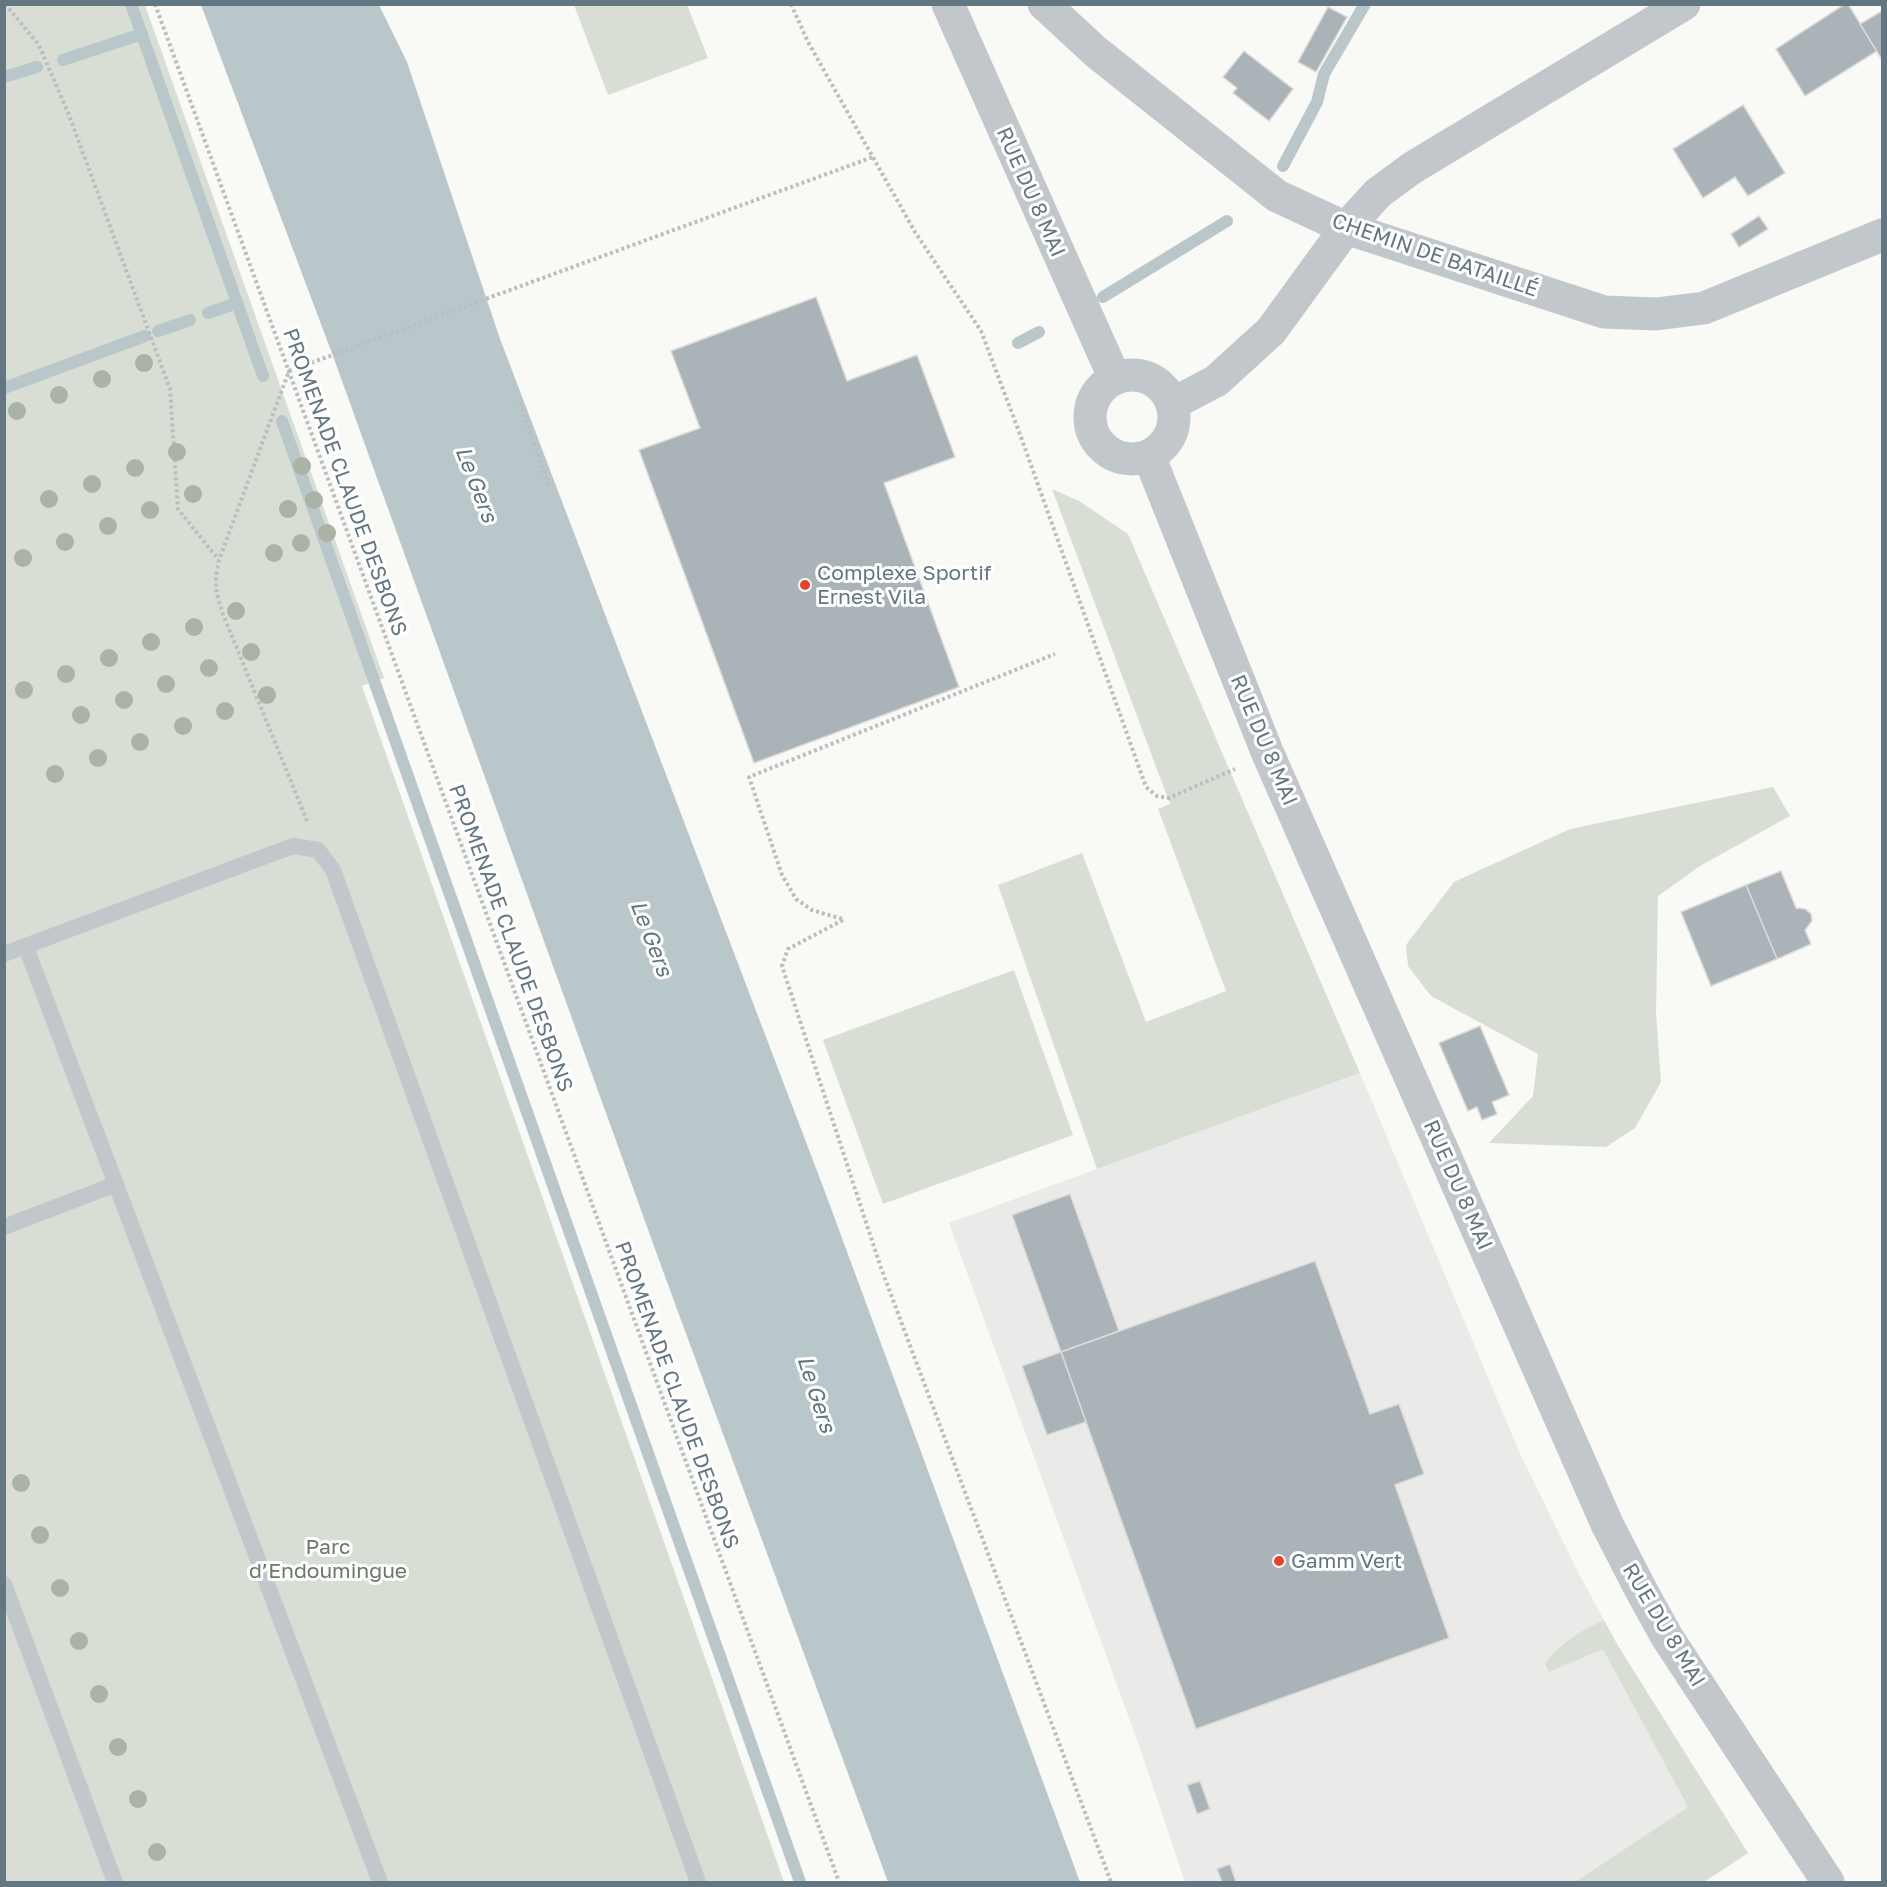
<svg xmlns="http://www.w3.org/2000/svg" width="1887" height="1887" font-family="'Golos Text',sans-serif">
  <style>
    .built { fill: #eaeae9 }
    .green { fill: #d9ded5 }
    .water { fill: #b9c7ca }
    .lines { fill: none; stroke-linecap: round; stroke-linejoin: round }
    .stream { stroke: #b9c7ca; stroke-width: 12 }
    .building { fill: #a9b3b8; stroke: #dbdad8; stroke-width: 1.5 }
    .path { stroke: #babec1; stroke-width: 4; stroke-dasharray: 3 3; stroke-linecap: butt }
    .service { stroke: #c2c7cb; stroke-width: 16 }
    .minor { stroke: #c2c7cb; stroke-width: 33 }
    .tertiary { stroke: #c2c7cb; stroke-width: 33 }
    .tree { fill: #aab3a5 }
    .poi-dot { fill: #e64329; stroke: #fff; stroke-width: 2 }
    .labels { text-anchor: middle; stroke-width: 6; stroke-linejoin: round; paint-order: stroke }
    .street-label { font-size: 21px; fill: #637782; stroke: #fff }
    .poi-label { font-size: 21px; fill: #637782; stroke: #fff; text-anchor: start }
    .park-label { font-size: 21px; fill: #697a62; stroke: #fff }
    .water-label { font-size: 22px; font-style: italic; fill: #5e767c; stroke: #fff }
  </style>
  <rect width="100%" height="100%" fill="#f9f9f6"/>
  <polygon class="built" points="1360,1073 1521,1456 1578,1572 1604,1620 1590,1627 1561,1645 1549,1672 1603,1648 1688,1807 1575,1882 1185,1882 1142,1754 949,1223"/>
  <g class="green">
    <polygon points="5,5 145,5 384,678 362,686 784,1882 5,1882"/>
    <polygon points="574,5 687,5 708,58 608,95"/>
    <polygon points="1052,489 1079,501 1128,534 1360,1073 1097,1169 998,885 1082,853 1146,1022 1226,991 1158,809 1170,804"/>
    <polygon points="1773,787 1790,816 1700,866 1658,896 1656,1014 1661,1082 1635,1128 1606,1147 1489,1143 1533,1096 1538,1054 1431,996 1408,966 1406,945 1454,882 1570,829"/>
    <polygon points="1014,970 1073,1135 883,1204 823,1040"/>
    <path d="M1604 1620 1617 1644 1748 1853 1704 1882H1575L1688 1807 1603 1649 1549 1672 1545 1664C1559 1643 1582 1630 1604 1620Z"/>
  </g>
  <polygon class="water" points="201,5 379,5 407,62 499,336 822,1184 1080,1882 888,1882 663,1271 333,356"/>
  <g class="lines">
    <g class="stream">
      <polyline points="131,4 263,376"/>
      <polyline points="63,60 142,34"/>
      <polyline points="4,77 37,67"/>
      <polyline points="1283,166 1317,102 1324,74 1365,4"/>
      <polyline points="1103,297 1227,221"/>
      <polyline points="208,313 237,303"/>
      <polyline points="158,331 190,320"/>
      <polyline points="1018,343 1039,332"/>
      <polyline points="4,388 145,336"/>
      <polyline points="282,421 800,1882"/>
    </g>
  </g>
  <g class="building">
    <polygon points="1845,4 1848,4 1877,51 1805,96 1776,49"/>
    <polygon points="1328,7 1347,17 1316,72 1298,62"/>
    <polygon points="1882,11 1882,60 1860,24"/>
    <polygon points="1244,51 1293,89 1269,121 1233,93 1237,88 1223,77"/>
    <polygon points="1743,105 1785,173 1748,196 1735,177 1703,198 1673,149"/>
    <polygon points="1759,216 1768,229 1739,247 1731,234"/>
    <polygon points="816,297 847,381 917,355 955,457 884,483 959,687 754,763 639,450 700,428 671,351"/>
    <polygon points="1781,871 1796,908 1805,909 1811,914 1812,921 1805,930 1811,944 1777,959 1746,885"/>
    <polygon points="1746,885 1777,959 1711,986 1681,912"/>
    <polygon points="1480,1026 1509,1095 1492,1102 1497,1114 1482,1120 1477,1107 1468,1111 1439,1043"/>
    <polygon points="1070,1194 1119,1331 1061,1352 1012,1215"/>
    <polygon points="1315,1261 1370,1414 1399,1404 1424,1474 1395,1485 1449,1638 1196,1729 1061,1352"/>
    <polygon points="1061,1352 1086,1422 1047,1435 1022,1366"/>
    <polygon points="1200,1781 1210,1809 1197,1814 1187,1785"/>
    <polygon points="1230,1864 1236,1882 1222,1882 1217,1869"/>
  </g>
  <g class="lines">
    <g class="path">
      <polyline points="5,4 39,45 69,115 170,389 178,509 218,559"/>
      <polyline points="155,4 839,1882"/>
      <polyline points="791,4 808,42 915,232 981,331 1021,437 1146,787 1157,796 1169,798 1235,769"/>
      <polyline points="520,403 549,486"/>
      <path d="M307 821 223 614C215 591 214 584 219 560L289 371 873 157"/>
      <polyline points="842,919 812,910 796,899 782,875 749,777 1055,654"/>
      <polyline points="843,920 788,949 782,966 881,1268 1111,1882"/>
    </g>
    <g class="service">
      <polyline points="26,947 380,1882"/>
      <polyline points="4,954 293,846 318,850 333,870 698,1882"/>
      <polyline points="4,1227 116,1184"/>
      <polyline points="4,1584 115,1882"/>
    </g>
    <g class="minor">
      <polyline points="1044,4 1096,52 1277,196 1346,228 1604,312 1656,314 1704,308 1882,235"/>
      <polyline points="1172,404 1216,381 1271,331 1346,228 1378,193 1412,168 1684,4"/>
    </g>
    <g class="tertiary">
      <polyline points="948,4 1115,379"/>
      <circle cx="1132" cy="417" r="42"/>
      <polyline points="1149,456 1268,754 1607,1524 1641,1590 1667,1637 1828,1882"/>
    </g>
  </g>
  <g class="tree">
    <circle cx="144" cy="363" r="9"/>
    <circle cx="102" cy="379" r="9"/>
    <circle cx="59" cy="395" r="9"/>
    <circle cx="17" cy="411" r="9"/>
    <circle cx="177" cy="452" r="9"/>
    <circle cx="302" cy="466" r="9"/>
    <circle cx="135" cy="468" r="9"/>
    <circle cx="92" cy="484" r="9"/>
    <circle cx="193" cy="494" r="9"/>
    <circle cx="49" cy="499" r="9"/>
    <circle cx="314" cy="500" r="9"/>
    <circle cx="288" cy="509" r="9"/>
    <circle cx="150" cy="510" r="9"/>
    <circle cx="108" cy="526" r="9"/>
    <circle cx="327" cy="533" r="9"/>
    <circle cx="65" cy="542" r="9"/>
    <circle cx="301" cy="543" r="9"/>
    <circle cx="274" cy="553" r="9"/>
    <circle cx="23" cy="558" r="9"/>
    <circle cx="236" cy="611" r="9"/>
    <circle cx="194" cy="627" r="9"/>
    <circle cx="151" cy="642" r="9"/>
    <circle cx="251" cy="652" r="9"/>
    <circle cx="109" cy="658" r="9"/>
    <circle cx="209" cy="668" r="9"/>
    <circle cx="66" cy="674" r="9"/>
    <circle cx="166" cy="684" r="9"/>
    <circle cx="24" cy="690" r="9"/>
    <circle cx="267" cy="695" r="9"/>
    <circle cx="124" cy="700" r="9"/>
    <circle cx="225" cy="711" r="9"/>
    <circle cx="81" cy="715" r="9"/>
    <circle cx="183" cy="726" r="9"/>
    <circle cx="140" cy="742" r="9"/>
    <circle cx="98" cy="758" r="9"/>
    <circle cx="55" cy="774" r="9"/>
    <circle cx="21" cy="1483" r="9"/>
    <circle cx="40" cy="1535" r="9"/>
    <circle cx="60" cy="1588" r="9"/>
    <circle cx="79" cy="1641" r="9"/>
    <circle cx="99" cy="1694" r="9"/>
    <circle cx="118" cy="1747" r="9"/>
    <circle cx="138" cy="1799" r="9"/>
    <circle cx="157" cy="1852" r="9"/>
  </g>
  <g class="poi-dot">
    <circle cx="805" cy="585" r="6"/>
    <circle cx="1279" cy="1561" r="6"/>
  </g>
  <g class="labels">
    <g class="street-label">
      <text transform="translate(1031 192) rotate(66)" y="7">RUE DU 8 MAI</text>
      <text transform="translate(1435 255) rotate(19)" y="7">CHEMIN DE BATAILLÉ</text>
      <text transform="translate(345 482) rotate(70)" y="7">PROMENADE CLAUDE DESBONS</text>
      <text transform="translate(1264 740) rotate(67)" y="7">RUE DU 8 MAI</text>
      <text transform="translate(511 938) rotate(70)" y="7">PROMENADE CLAUDE DESBONS</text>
      <text transform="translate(1458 1185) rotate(66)" y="7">RUE DU 8 MAI</text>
      <text transform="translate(677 1395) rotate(70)" y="7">PROMENADE CLAUDE DESBONS</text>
      <text transform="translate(1664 1625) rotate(59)" y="7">RUE DU 8 MAI</text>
    </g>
    <g class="poi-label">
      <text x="817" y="580">Complexe Sportif<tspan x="817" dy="24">Ernest Vila</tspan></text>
      <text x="1291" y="1568">Gamm Vert</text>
    </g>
    <g class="park-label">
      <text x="328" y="1554">Parc<tspan x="328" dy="24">d’Endoumingue</tspan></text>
    </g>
    <g class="water-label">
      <text transform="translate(477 484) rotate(69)" y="8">Le Gers</text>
      <text transform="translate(652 938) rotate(69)" y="8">Le Gers</text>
      <text transform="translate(817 1394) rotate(72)" y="8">Le Gers</text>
    </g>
  </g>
  <rect width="1887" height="1887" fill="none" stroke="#637782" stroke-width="12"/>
</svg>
